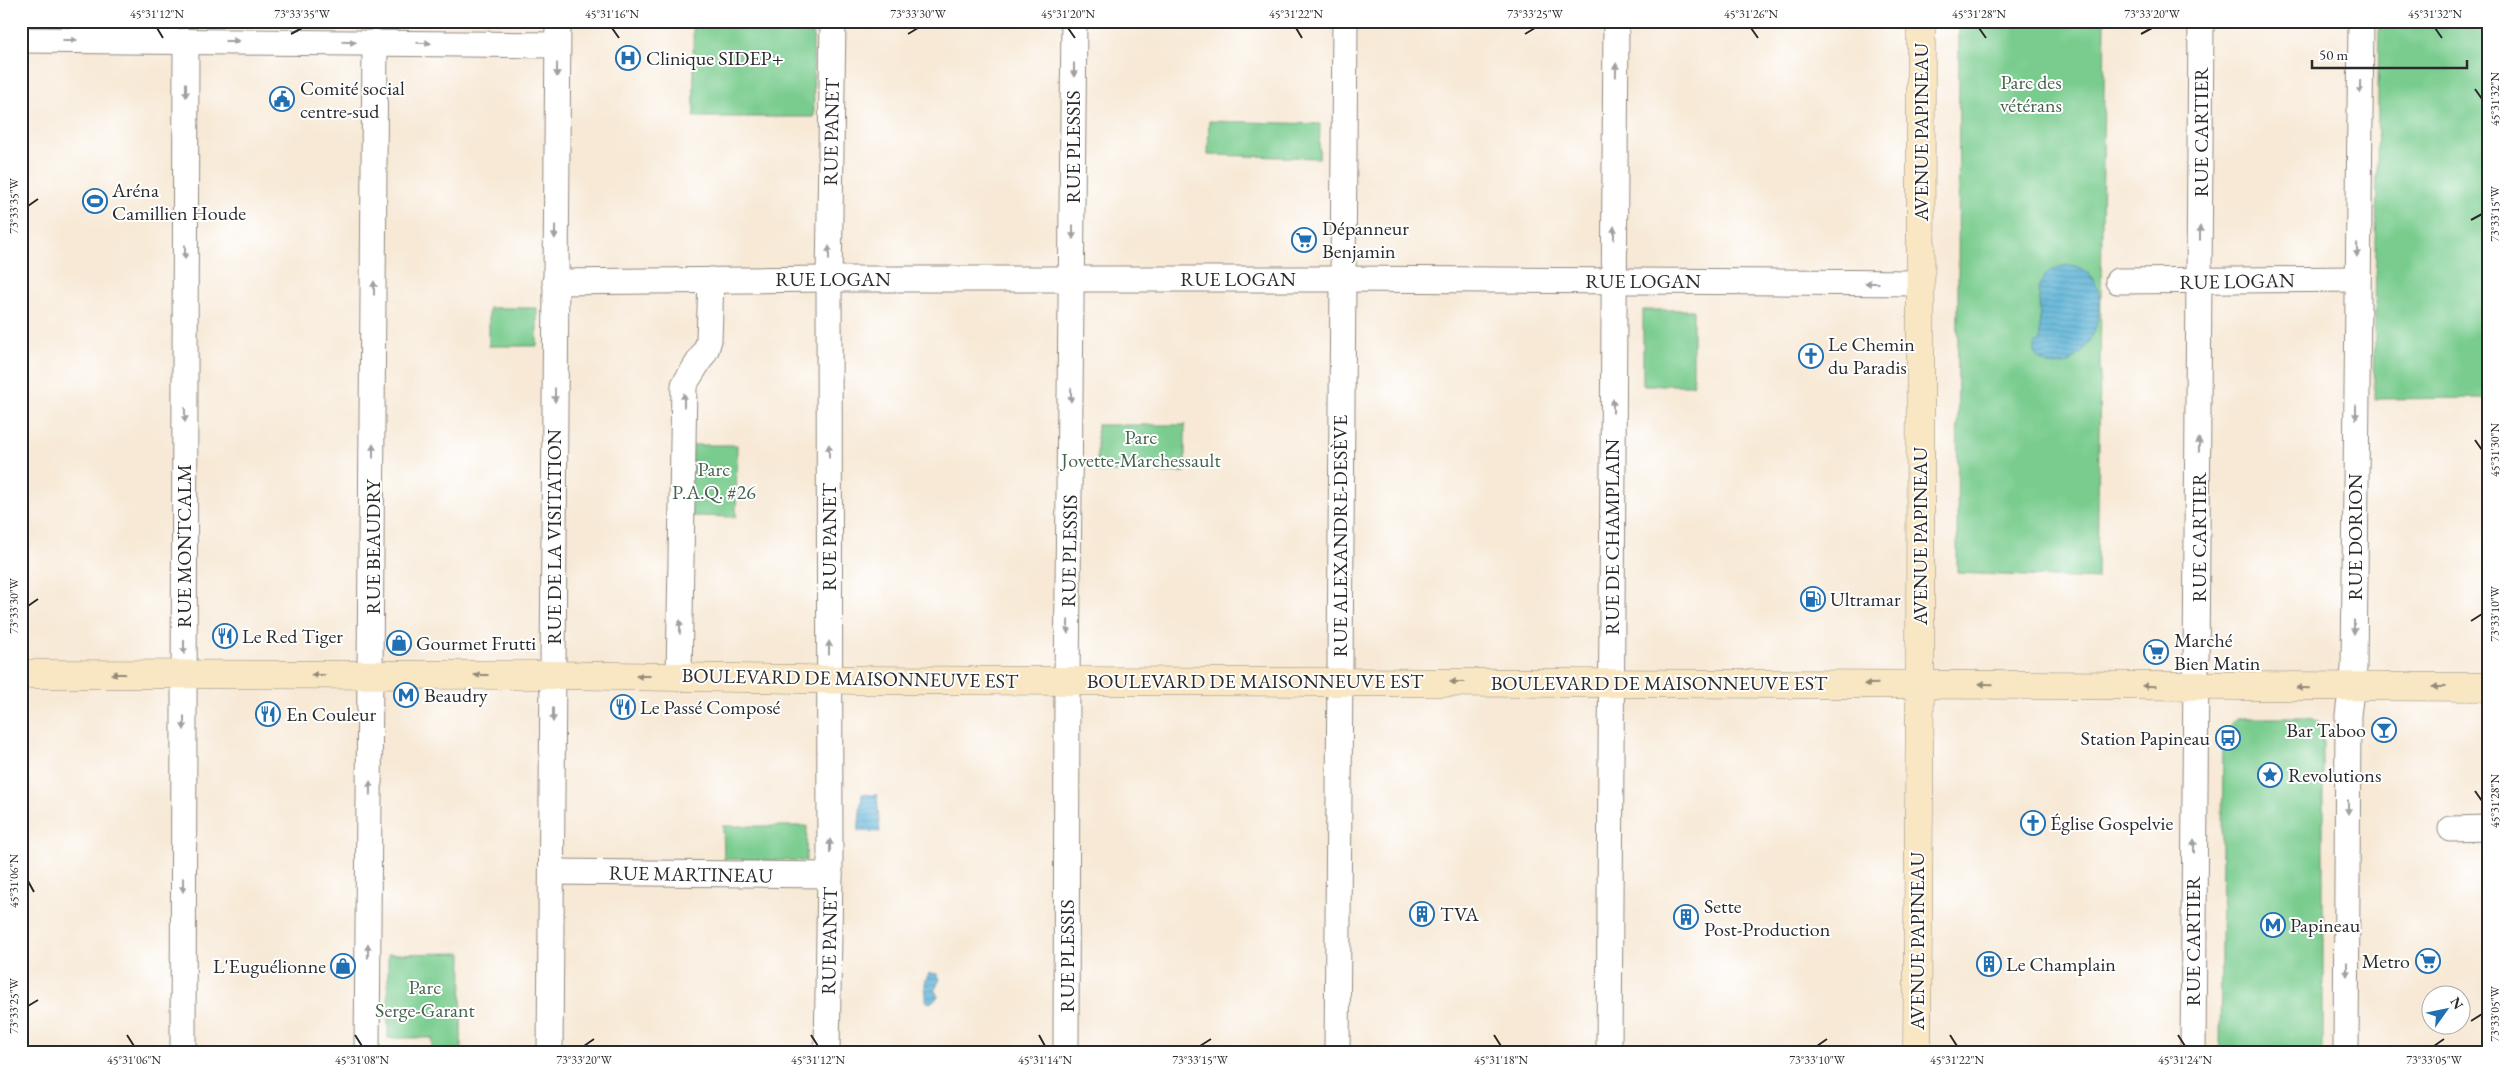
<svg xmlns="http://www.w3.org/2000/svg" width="2509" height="1073" font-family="'EB Garamond',serif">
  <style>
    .green { fill: #79cc8e; stroke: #527c5c }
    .water { fill: url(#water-rules); stroke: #426e80 }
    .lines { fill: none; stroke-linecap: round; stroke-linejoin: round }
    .street-casing { stroke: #918a80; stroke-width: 27 }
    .secondary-casing { stroke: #918a80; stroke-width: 29 }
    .street { stroke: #fff; stroke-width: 25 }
    .secondary { stroke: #f9e7c3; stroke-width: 28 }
    .oneway { fill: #a0a0a0 }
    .oneway2 { fill: #928977 }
    .ticks { fill: none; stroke: #2b2b2b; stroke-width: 2 }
    .labels { text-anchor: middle; stroke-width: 4; stroke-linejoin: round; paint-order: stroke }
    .poi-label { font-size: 20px; fill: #2b2b2b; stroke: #fff; text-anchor: start }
    .park-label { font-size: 20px; fill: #46634e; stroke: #fff }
    .street-label { font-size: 20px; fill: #2b2b2b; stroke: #fff }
    .neatline { fill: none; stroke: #2b2b2b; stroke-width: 2 }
    .ticks-label { font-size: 12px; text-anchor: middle; fill: #2b2b2b }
  </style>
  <defs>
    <pattern id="water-rules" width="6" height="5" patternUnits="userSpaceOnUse" patternTransform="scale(1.25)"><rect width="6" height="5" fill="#58b1d5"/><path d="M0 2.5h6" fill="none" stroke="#4990ad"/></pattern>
  </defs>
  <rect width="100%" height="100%" fill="#fff"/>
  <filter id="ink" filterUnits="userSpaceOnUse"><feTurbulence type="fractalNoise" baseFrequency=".02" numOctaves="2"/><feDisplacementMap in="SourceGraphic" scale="10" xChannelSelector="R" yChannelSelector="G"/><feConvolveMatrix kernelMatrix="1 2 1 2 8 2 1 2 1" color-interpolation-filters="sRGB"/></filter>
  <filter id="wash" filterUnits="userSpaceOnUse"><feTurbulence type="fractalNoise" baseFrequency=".0096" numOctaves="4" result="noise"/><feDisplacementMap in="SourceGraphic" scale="20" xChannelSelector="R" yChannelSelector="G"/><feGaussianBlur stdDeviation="1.12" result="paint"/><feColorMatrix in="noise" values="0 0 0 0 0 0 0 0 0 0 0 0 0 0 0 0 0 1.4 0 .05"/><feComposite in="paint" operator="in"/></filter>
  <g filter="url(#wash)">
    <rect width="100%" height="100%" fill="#f7e9d6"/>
    <g class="green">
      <polygon points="693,21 813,21 814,117 694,117"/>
      <polygon points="1959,21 2105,21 2097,579 1957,573"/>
      <polygon points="2379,21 2486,21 2488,26 2488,492 2485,398 2374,399"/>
      <polygon points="1209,121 1320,124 1319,158 1208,155"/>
      <rect x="489" y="308" width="48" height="38"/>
      <rect x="1643" y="310" width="50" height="75"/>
      <rect x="1097" y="425" width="88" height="47"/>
      <polygon points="693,445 737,445 736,517 691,516"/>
      <polygon points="2237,718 2310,718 2318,721 2323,728 2323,1052 2220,1052 2223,740 2227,728"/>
      <polygon points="723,826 807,826 806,861 724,859"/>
      <polygon points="462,953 461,1052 432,1052 432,1038 388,1038 388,954"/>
    </g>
    <g class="water">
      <path d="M2071 265C2134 279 2080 402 2035 355V343L2040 342 2039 287C2044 272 2056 266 2071 265Z"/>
      <polygon points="862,794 877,795 880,832 858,831"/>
      <path d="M930 973 937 974 940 979 935 990 938 997 930 1003 926 1001C927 992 921 982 930 973Z"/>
    </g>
  </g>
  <g filter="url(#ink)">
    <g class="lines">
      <defs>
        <g id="street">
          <polyline points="21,40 557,45"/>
          <polyline points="2118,281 2357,279"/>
          <polyline points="555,282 829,279 1342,279 1921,283"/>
          <polyline points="679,676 684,385 706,350 709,340 711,280"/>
          <polyline points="2451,829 2488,828"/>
          <polyline points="552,872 830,875"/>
          <polyline points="183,1052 186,41"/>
          <polyline points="367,1052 375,42"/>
          <polyline points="550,1052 558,21"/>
          <polyline points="827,1052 830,875 829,279 833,21"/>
          <polyline points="1066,1052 1067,680 1074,21"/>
          <polyline points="1337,1052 1345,21"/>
          <polyline points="1609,1052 1616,21"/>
          <polyline points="2193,1052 2201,21"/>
          <polyline points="2346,1052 2348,715 2354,668 2361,21"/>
        </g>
        <g id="secondary">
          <polyline points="21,674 554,675 856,680 2488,687"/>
          <polyline points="1917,1052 1920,683 1921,21"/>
        </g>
      </defs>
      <use href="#street" class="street-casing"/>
      <use href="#secondary" class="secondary-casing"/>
      <use href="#street" class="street"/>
      <use href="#secondary" class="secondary"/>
    </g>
    <defs><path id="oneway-solid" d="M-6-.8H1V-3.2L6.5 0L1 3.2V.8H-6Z" transform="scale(1.25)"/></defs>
    <g class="oneway">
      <use href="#oneway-solid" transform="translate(70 40)"/>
      <use href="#oneway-solid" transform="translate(232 41)"/>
      <use href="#oneway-solid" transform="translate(349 42) rotate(1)"/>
      <use href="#oneway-solid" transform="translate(424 43) rotate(1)"/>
      <use href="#oneway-solid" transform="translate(557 70) rotate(91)"/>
      <use href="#oneway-solid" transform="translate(1074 70) rotate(90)"/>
      <use href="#oneway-solid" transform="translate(1616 70) rotate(-89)"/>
      <use href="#oneway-solid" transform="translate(2360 87) rotate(91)"/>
      <use href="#oneway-solid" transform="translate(186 90) rotate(90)"/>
      <use href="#oneway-solid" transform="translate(555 232) rotate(91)"/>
      <use href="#oneway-solid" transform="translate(1073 232) rotate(90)"/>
      <use href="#oneway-solid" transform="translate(1614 233) rotate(-89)"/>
      <use href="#oneway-solid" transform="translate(2200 233) rotate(-90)"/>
      <use href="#oneway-solid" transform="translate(2357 250) rotate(91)"/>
      <use href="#oneway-solid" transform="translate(185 252) rotate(90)"/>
      <use href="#oneway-solid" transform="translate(829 253) rotate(-89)"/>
      <use href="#oneway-solid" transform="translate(1872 283) rotate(-180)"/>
      <use href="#oneway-solid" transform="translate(374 288) rotate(-90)"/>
      <use href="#oneway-solid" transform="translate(555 395) rotate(90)"/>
      <use href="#oneway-solid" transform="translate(1071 395) rotate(91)"/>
      <use href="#oneway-solid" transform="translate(684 400) rotate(-90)"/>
      <use href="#oneway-solid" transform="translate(1613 406) rotate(-90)"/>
      <use href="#oneway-solid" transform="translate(2356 412) rotate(90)"/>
      <use href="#oneway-solid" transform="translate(185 415) rotate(90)"/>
      <use href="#oneway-solid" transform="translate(2199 445) rotate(-90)"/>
      <use href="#oneway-solid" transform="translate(373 451) rotate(-90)"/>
      <use href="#oneway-solid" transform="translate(829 451) rotate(-90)"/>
      <use href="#oneway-solid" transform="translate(680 627) rotate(-89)"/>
      <use href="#oneway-solid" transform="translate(1068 627) rotate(91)"/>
      <use href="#oneway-solid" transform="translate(2354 627) rotate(90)"/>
      <use href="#oneway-solid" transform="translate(184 647) rotate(90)"/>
      <use href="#oneway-solid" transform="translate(829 648) rotate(-90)"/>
      <use href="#oneway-solid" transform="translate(553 715) rotate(90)"/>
      <use href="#oneway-solid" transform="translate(184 723) rotate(90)"/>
      <use href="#oneway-solid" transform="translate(370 788) rotate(-89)"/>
      <use href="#oneway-solid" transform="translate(2348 807) rotate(90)"/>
      <use href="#oneway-solid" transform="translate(830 846) rotate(-90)"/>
      <use href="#oneway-solid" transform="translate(2194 846) rotate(-90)"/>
      <use href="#oneway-solid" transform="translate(183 885) rotate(90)"/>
      <use href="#oneway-solid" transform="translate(368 951) rotate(-89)"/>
      <use href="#oneway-solid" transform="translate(2347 969) rotate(90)"/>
    </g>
    <g class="oneway2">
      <use href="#oneway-solid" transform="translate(118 674) rotate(180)"/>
      <use href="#oneway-solid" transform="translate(318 675) rotate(-180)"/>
      <use href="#oneway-solid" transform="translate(481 675) rotate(-180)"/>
      <use href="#oneway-solid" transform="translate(643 676) rotate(-180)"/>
      <use href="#oneway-solid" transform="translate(1457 682) rotate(-180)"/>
      <use href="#oneway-solid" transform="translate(1871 684) rotate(178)"/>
      <use href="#oneway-solid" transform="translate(1986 684) rotate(-179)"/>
      <use href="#oneway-solid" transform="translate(2149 686) rotate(-179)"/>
      <use href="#oneway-solid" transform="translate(2439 687) rotate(-180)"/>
      <use href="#oneway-solid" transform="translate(2303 688) rotate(-179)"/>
    </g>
  </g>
  <path class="ticks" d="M157 28 163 38M612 28 619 38M1068 28 1075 38M1296 28 1302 38M1751 28 1758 38M1979 28 1986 38M2435 28 2442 38M291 34 302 28M908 34 918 28M1525 34 1535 28M2141 34 2152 28M2475 89 2482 99M28 206 38 199M2471 220 2482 214M2475 440 2482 450M28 606 38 599M2471 621 2482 614M2475 791 2482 801M28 881 34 892M28 1006 38 1000M2471 1021 2482 1014M127 1035 134 1046M355 1035 362 1046M811 1035 818 1046M1039 1035 1045 1046M1494 1035 1501 1046M1950 1035 1957 1046M2178 1035 2185 1046M584 1046 594 1039M1200 1046 1211 1039M1817 1046 1827 1039M2434 1046 2444 1039"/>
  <defs>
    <symbol id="hospital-ring" viewBox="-11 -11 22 22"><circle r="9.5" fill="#fff" stroke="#1f6fb2" stroke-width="1.5"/><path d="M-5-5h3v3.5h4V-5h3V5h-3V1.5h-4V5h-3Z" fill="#1f6fb2"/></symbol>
    <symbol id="civic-ring" viewBox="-11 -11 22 22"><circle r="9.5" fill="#fff" stroke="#1f6fb2" stroke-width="1.5"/><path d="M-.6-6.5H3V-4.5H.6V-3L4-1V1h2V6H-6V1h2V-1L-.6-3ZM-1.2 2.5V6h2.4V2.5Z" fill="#1f6fb2"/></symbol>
    <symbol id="stadium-ring" viewBox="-11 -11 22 22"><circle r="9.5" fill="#fff" stroke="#1f6fb2" stroke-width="1.5"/><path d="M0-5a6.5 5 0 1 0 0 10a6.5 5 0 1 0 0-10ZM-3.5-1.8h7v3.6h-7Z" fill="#1f6fb2"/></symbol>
    <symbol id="supermarket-ring" viewBox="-11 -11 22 22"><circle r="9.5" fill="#fff" stroke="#1f6fb2" stroke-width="1.5"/><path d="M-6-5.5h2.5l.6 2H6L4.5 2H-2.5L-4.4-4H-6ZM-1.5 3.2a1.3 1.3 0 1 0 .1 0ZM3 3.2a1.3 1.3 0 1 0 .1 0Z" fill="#1f6fb2"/></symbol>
    <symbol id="church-ring" viewBox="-11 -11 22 22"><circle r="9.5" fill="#fff" stroke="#1f6fb2" stroke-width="1.5"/><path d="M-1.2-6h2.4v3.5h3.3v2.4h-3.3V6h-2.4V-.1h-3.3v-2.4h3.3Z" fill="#1f6fb2"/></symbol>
    <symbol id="fuel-ring" viewBox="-11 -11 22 22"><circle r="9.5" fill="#fff" stroke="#1f6fb2" stroke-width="1.5"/><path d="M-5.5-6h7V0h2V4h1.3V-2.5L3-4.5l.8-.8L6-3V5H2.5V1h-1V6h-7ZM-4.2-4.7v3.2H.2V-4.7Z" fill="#1f6fb2"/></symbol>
    <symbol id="restaurant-ring" viewBox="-11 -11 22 22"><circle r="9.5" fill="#fff" stroke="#1f6fb2" stroke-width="1.5"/><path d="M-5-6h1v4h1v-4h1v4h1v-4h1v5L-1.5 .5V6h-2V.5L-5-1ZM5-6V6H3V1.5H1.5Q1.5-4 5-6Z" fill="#1f6fb2"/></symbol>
    <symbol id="shop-ring" viewBox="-11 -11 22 22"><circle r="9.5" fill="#fff" stroke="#1f6fb2" stroke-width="1.5"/><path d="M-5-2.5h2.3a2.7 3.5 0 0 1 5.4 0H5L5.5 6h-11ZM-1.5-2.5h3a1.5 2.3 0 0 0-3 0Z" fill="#1f6fb2"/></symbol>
    <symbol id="metro-ring" viewBox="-11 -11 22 22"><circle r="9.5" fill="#fff" stroke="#1f6fb2" stroke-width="1.5"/><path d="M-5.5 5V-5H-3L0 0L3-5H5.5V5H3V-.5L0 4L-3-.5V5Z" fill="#1f6fb2"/></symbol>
    <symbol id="bar-ring" viewBox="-11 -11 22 22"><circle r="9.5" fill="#fff" stroke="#1f6fb2" stroke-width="1.5"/><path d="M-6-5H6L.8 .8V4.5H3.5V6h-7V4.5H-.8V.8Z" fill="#1f6fb2"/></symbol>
    <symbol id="bus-ring" viewBox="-11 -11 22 22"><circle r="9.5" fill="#fff" stroke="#1f6fb2" stroke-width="1.5"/><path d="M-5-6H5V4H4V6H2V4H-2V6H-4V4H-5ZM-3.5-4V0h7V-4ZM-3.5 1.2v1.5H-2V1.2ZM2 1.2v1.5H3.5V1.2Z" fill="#1f6fb2"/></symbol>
    <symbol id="sight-ring" viewBox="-11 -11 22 22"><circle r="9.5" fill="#fff" stroke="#1f6fb2" stroke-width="1.5"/><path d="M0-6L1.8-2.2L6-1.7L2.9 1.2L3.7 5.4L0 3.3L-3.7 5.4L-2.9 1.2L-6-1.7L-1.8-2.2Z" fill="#1f6fb2"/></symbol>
    <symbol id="building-ring" viewBox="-11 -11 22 22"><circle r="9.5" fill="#fff" stroke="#1f6fb2" stroke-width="1.5"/><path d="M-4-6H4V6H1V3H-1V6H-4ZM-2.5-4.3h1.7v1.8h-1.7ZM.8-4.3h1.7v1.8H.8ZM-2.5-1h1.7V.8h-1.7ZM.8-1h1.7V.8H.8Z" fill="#1f6fb2"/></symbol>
  </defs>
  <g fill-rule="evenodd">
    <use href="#hospital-ring" x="614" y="44" width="28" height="28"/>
    <use href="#civic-ring" x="268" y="85" width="28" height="28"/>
    <use href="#stadium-ring" x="81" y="187" width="28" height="28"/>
    <use href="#supermarket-ring" x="1290" y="226" width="28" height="28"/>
    <use href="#church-ring" x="1797" y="342" width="28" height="28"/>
    <use href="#fuel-ring" x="1799" y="585" width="28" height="28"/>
    <use href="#restaurant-ring" x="211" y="622" width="28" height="28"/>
    <use href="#shop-ring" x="385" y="629" width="28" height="28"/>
    <use href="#supermarket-ring" x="2142" y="638" width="28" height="28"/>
    <use href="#metro-ring" x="392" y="681" width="28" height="28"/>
    <use href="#restaurant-ring" x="609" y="693" width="28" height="28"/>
    <use href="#restaurant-ring" x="254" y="700" width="28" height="28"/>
    <use href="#bar-ring" x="2370" y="716" width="28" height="28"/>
    <use href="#bus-ring" x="2214" y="724" width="28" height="28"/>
    <use href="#sight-ring" x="2256" y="761" width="28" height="28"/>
    <use href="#church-ring" x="2019" y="809" width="28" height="28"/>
    <use href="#building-ring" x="1408" y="900" width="28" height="28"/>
    <use href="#building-ring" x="1672" y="903" width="28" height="28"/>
    <use href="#metro-ring" x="2259" y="911" width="28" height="28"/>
    <use href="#supermarket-ring" x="2414" y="947" width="28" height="28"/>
    <use href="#building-ring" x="1975" y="950" width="28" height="28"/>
    <use href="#shop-ring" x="329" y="952" width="28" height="28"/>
  </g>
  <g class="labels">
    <g class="poi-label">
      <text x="646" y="65">Clinique SIDEP+</text>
      <text x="300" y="95">Comité social<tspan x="300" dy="23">centre-sud</tspan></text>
      <text x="112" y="197">Aréna<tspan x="112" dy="23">Camillien Houde</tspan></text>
      <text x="1322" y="235">Dépanneur<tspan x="1322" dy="23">Benjamin</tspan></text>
      <text x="1828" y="351">Le Chemin<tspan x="1828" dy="23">du Paradis</tspan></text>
      <text x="1830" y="606">Ultramar</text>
      <text x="242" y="643">Le Red Tiger</text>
      <text x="2174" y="647">Marché<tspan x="2174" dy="23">Bien Matin</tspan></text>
      <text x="416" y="650">Gourmet Frutti</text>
      <text x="424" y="702">Beaudry</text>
      <text x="640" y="714">Le Passé Composé</text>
      <text x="286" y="721">En Couleur</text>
      <text x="2366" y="737" text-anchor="end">Bar Taboo</text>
      <text x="2210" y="745" text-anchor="end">Station Papineau</text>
      <text x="2288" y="782">Revolutions</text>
      <text x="2050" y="830">Église Gospelvie</text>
      <text x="1704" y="913">Sette<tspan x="1704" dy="23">Post-Production</tspan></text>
      <text x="1440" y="921">TVA</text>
      <text x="2290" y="932">Papineau</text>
      <text x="2410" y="968" text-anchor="end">Metro</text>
      <text x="2006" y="971">Le Champlain</text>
      <text x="326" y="973" text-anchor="end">L'Euguélionne</text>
    </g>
    <g class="park-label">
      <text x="2031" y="89">Parc des<tspan x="2031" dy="23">vétérans</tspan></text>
      <text x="1141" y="444">Parc<tspan x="1141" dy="23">Jovette-Marchessault</tspan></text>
      <text x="714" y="476">Parc<tspan x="714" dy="23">P.A.Q. #26</tspan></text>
      <text x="425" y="994">Parc<tspan x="425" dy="23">Serge-Garant</tspan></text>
    </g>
    <g class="street-label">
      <text transform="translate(831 132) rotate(-89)" y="7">RUE PANET</text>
      <text transform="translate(1921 132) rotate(-90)" y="7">AVENUE PAPINEAU</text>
      <text transform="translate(2201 132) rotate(-90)" y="7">RUE CARTIER</text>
      <text transform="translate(1073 147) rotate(-90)" y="7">RUE PLESSIS</text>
      <text x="833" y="286">RUE LOGAN</text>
      <text x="1238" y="286">RUE LOGAN</text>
      <text x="1643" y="288">RUE LOGAN</text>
      <text transform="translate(2237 281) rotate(-1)" y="7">RUE LOGAN</text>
      <text transform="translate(1340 536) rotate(-90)" y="7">RUE ALEXANDRE-DESÈVE</text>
      <text transform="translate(1920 536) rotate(-90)" y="7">AVENUE PAPINEAU</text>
      <text transform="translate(554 537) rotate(-90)" y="7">RUE DE LA VISITATION</text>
      <text transform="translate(829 537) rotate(-90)" y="7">RUE PANET</text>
      <text transform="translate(1612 537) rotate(-90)" y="7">RUE DE CHAMPLAIN</text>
      <text transform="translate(2199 537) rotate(-90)" y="7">RUE CARTIER</text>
      <text transform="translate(2355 537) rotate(-90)" y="7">RUE DORION</text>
      <text transform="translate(184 546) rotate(-90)" y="7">RUE MONTCALM</text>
      <text transform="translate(373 547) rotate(-90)" y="7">RUE BEAUDRY</text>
      <text transform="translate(1069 551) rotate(-89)" y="7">RUE PLESSIS</text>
      <text transform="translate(850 678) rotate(1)" y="7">BOULEVARD DE MAISONNEUVE EST</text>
      <text x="1255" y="688">BOULEVARD DE MAISONNEUVE EST</text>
      <text x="1659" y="690">BOULEVARD DE MAISONNEUVE EST</text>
      <text transform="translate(691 874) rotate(1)" y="7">RUE MARTINEAU</text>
      <text transform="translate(829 941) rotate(-89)" y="7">RUE PANET</text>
      <text transform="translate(1917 941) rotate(-90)" y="7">AVENUE PAPINEAU</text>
      <text transform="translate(2193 941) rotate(-90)" y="7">RUE CARTIER</text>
      <text transform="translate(1067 956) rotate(-90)" y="7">RUE PLESSIS</text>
    </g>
  </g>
  <rect width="2509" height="1073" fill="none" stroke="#fff" stroke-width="55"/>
  <g transform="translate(2446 1010) rotate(57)"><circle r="24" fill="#ffffff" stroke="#aaaaaa"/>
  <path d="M0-4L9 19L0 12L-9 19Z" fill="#1f6fb2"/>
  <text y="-8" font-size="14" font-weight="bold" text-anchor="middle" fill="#2b2b2b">N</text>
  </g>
  <path d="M2312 60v8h155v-8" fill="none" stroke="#2b2b2b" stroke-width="2.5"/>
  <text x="2319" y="60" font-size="15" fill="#2b2b2b" stroke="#ffffff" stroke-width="4" paint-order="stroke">50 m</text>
  <rect x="28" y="28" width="2454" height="1018" class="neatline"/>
  <g class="ticks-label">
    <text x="157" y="18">45°31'12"N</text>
    <text x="302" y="18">73°33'35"W</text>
    <text x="612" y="18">45°31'16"N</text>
    <text x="918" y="18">73°33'30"W</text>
    <text x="1068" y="18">45°31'20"N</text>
    <text x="1296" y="18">45°31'22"N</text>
    <text x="1535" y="18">73°33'25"W</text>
    <text x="1751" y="18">45°31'26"N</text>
    <text x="1979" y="18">45°31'28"N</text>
    <text x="2152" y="18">73°33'20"W</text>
    <text x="2435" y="18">45°31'32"N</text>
    <text transform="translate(2495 99) rotate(-90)" y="4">45°31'32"N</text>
    <text transform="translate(14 206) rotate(-90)" y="4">73°33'35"W</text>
    <text transform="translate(2495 214) rotate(-90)" y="4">73°33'15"W</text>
    <text transform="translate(2495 450) rotate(-90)" y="4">45°31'30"N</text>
    <text transform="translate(14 606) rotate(-90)" y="4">73°33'30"W</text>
    <text transform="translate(2495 614) rotate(-90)" y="4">73°33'10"W</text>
    <text transform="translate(2495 801) rotate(-90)" y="4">45°31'28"N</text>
    <text transform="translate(14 881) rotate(-90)" y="4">45°31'06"N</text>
    <text transform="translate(14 1006) rotate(-90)" y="4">73°33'25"W</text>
    <text transform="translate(2495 1014) rotate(-90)" y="4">73°33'05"W</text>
    <text x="134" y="1064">45°31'06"N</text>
    <text x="362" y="1064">45°31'08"N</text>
    <text x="584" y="1064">73°33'20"W</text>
    <text x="818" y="1064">45°31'12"N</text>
    <text x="1045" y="1064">45°31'14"N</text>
    <text x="1200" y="1064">73°33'15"W</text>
    <text x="1501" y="1064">45°31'18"N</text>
    <text x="1817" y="1064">73°33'10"W</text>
    <text x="1957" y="1064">45°31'22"N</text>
    <text x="2185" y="1064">45°31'24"N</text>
    <text x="2434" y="1064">73°33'05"W</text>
  </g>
</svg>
